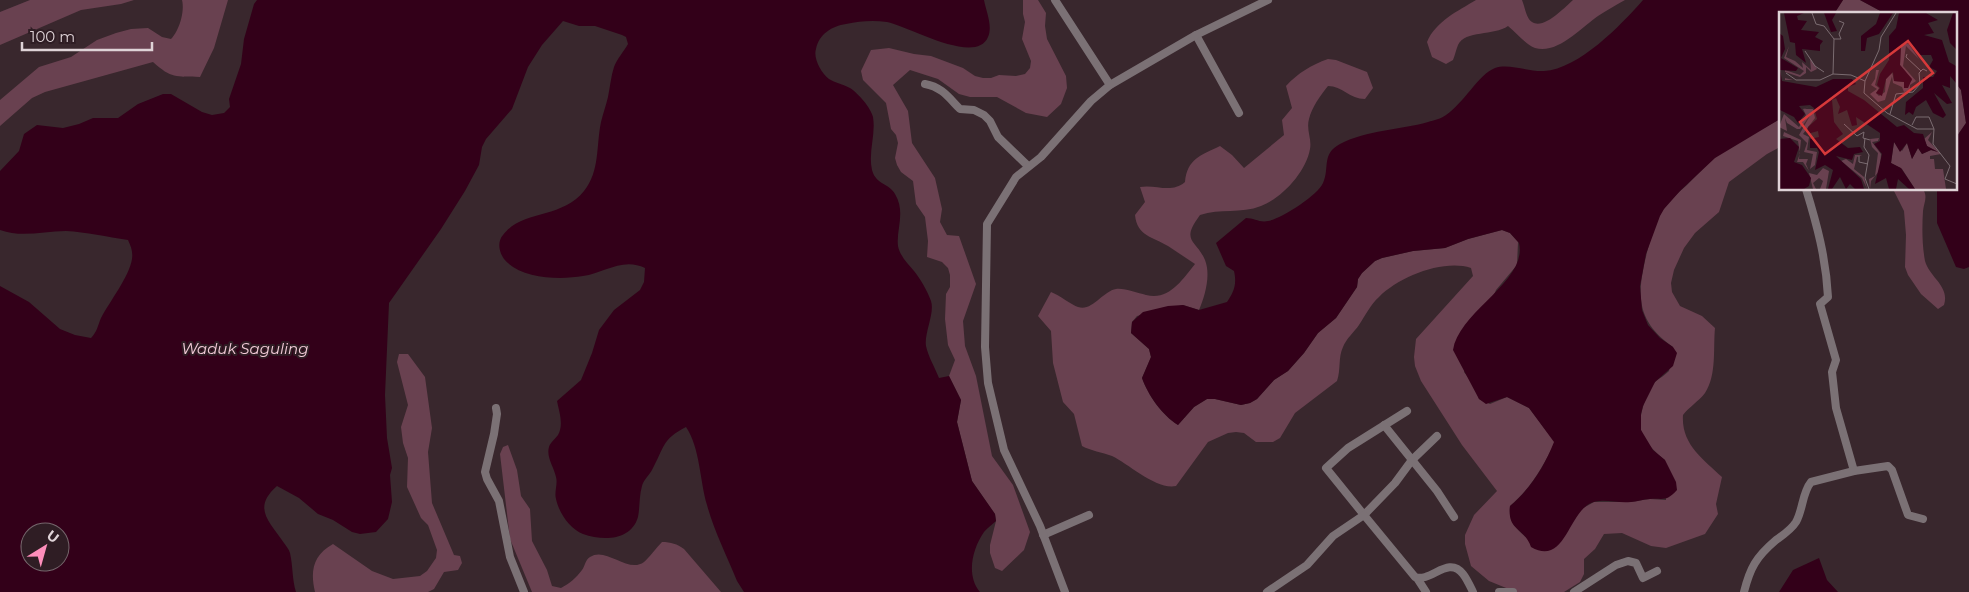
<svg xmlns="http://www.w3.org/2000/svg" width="1969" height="592" font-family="Montserrat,sans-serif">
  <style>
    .green { fill: #694150 }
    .water { fill: #330019; fill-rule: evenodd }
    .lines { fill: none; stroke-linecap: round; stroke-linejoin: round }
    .street { stroke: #7b7175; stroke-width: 8 }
    .labels { text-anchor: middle; stroke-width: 4; stroke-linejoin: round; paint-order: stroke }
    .water-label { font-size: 15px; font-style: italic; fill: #f3cbd8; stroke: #2f1d24 }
    .inset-road { fill: none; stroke: #7b6c71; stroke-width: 1 }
    .view { fill: #d7393a; fill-opacity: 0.15; stroke: #d7393a; stroke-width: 2.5 }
    .inset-edge { fill: none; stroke: #dfd3d7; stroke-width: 2.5 }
  </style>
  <rect width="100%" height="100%" fill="#39272d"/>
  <g class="green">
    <polygon points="30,0 134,0 121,4 81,10 0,45 0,12"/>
    <path d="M182 0H228L214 48 200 77C175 76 172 79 153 62L45 92 32 98 0 126V100L39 67 71 57 97 40 116 33 131 29 148 28 162 37 171 39C179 31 185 12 182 0Z"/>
    <polygon points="1023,0 1038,0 1046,13 1045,26 1047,39 1066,76 1067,88 1061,104 1047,117 1026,113 997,97 970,97 959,94 938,79 910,70 893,85 908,111 912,143 935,178 942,209 940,222 947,235 959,236 976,284 963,321 965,346 976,376 992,456 1013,485 1030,532 1024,550 1002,571 995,568 990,553 990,545 996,521 995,514 972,481 957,422 961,400 949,376 955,360 948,345 945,319 946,294 950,287 950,275 948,268 942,262 927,257 928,241 925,217 916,204 913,181 901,172 897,165 895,158 898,143 896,135 891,129 886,103 863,80 861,71 871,50 889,48 914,54 931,56 963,68 975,76 983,78 991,78 999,75 1016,76 1025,74 1030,68 1031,61 1022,39 1025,22 1023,14"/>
    <path d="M1476 0H1522C1525 7 1526 18 1532 22 1544 30 1565 7 1573 0H1625C1616 5 1607 10 1598 16 1582 27 1557 55 1535 48 1525 44 1517 33 1508 26 1494 36 1465 30 1458 45 1456 50 1455 55 1453 60L1446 64 1432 57 1427 42C1436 21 1458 11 1476 0Z"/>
    <polygon points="1843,0 1860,0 1886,14 1834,14"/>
    <path d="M1328 59 1336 60 1367 72 1373 88 1365 99C1350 99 1342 86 1328 86 1320 96 1312 107 1309 119 1306 130 1312 139 1310 149 1306 172 1282 198 1261 206 1241 214 1220 208 1200 215 1180 242 1196 239 1205 260 1211 275 1205 296 1199 310L1183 305 1137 316 1132 322 1131 333 1149 349 1151 357 1142 378C1148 395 1162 415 1178 425L1194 407 1207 399H1215L1241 405 1250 403 1257 399 1274 380 1288 371 1304 353 1318 333 1336 318 1357 287 1358 279 1362 273 1375 261 1382 258 1413 251 1445 248 1468 239 1502 230 1510 233 1518 242 1517 265 1496 290 1464 372 1474 385 1479 399 1490 404 1507 397 1529 408 1555 442C1543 467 1531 488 1510 506 1508 523 1517 529 1528 539L1594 502H1629L1650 499 1666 500 1665 460C1656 453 1643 441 1641 430 1638 416 1647 391 1656 381 1660 378 1665 375 1669 371L1673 347C1644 327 1636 305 1643 271 1645 257 1655 221 1663 210 1669 201 1679 192 1687 185 1696 176 1705 166 1714 158 1734 143 1759 131 1780 119V147L1767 154 1729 182 1719 212 1695 233 1684 248 1674 270 1671 283 1672 292 1680 306 1702 316 1715 328C1713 348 1717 375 1705 393 1699 401 1689 407 1683 415 1681 444 1703 459 1722 477L1716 504 1718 514 1705 534 1666 548 1651 546 1622 533 1604 534 1595 549 1584 559V574L1580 582 1564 592H1516L1489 581 1471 566 1465 544V535L1474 515 1497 491 1462 445 1421 381 1415 366 1414 357 1416 339 1473 276 1471 268C1443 259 1399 277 1379 297 1371 304 1365 316 1359 325 1354 332 1346 339 1343 347 1338 357 1341 370 1337 381L1295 413 1280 438 1273 442H1256L1244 433 1236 432 1228 433 1208 442 1176 486C1156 490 1129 464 1112 456 1102 452 1091 451 1082 446L1074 414 1063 402 1053 363 1051 331 1038 316 1051 292C1059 295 1072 305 1078 307 1092 312 1103 291 1116 289 1125 288 1137 293 1146 295 1169 301 1182 280 1195 264 1186 258 1177 252 1168 246 1153 237 1137 236 1135 215L1145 202 1140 187C1156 184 1171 194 1185 182 1187 159 1201 155 1220 146L1232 155 1244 168 1284 135 1282 120 1292 108 1286 86C1298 73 1311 65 1328 59Z"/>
    <polygon points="1955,82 1961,90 1966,123 1955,139"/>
    <path d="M1893 189H1923C1928 197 1924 202 1923 211 1922 227 1922 245 1925 261 1930 278 1950 286 1944 305L1938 309 1921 294 1908 275 1905 267 1906 235 1904 211Z"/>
    <path d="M399 354H408L425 377 432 428 428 452 432 503 454 555 460 556 462 563 458 570 444 572 434 589 428 592H315C310 571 313 555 333 544L372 571 393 579 420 576 427 571 436 558 437 550 428 525 421 518 407 487 408 458 403 443 401 427 408 405 397 362Z"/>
    <path d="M508 445 517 470 521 496 530 509 532 541 547 570 552 586 561 588C569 584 577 577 582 570 585 566 585 560 590 557 606 546 628 574 644 562 648 559 657 547 662 542 671 542 677 544 684 549L721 592H532L510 539 500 454 503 447Z"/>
  </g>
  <g class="water">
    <path d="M257 0H984C986 11 993 26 988 37 976 66 908 26 887 22 873 20 860 21 846 24 832 26 819 34 816 49 813 58 821 73 829 79 835 83 843 84 850 88 858 93 871 108 873 117 876 135 868 152 872 170 876 185 889 183 895 194 906 212 896 230 898 246 900 256 908 264 914 271 920 278 928 292 931 301 935 313 924 333 926 346 928 356 935 368 939 378L949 376 961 400 957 422 972 481 995 514 996 521C992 525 987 528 984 532 972 549 966 576 980 592H744L737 581C727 556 714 531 707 505 700 482 700 447 686 427 662 439 664 448 652 470 649 475 643 481 642 486 639 496 640 507 638 517 631 541 603 541 583 534 570 529 559 513 556 499 554 492 558 484 556 477 554 467 546 457 549 447 550 443 555 439 558 435 564 425 559 411 557 401L581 380 592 353 599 330 614 310 640 290 644 282 645 268C623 257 604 273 583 276 560 280 520 279 504 259 499 252 497 242 503 235 521 210 562 219 584 191 600 171 596 146 601 122 603 114 606 105 608 97 610 87 611 76 614 67 617 59 624 51 628 44L626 37 622 35 595 26H579L563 21 542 45 528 67 512 109 486 139 482 147 479 165 465 191 441 229 389 303 385 395 387 438 392 468 390 475 392 502 388 519 376 532 360 534 352 532 333 520 318 514 299 498 277 486C252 508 269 521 284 543 286 546 289 549 290 553 293 566 292 579 296 592H0V286L29 302 60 329 75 335 91 338C97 332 98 325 101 318 110 301 129 277 132 259 133 251 131 247 128 240 107 237 86 232 66 231 43 231 22 238 0 230V171L19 151 24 134 37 125 63 128 79 124 93 118H118L138 104 163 94H171L202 112 212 115 224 113 230 107 229 99 241 64 244 39 254 4ZM30 532H60V562H30Z"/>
    <path d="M1643 0H1843L1834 14H1780V119L1715 158 1680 191 1664 209 1660 216 1646 254 1640 286 1642 310 1648 325 1660 338 1673 347 1677 353 1673 366 1655 382 1643 406 1641 414V430L1653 450 1665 460 1676 482 1677 490C1666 502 1664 498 1650 499 1643 499 1637 502 1631 502 1617 504 1601 497 1589 504 1568 516 1564 566 1531 547 1524 527 1507 531 1510 506 1531 488 1544 467 1554 442L1529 408 1507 397 1486 404 1479 399 1453 350C1459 311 1528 281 1519 243L1510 233 1502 230 1468 239 1445 248 1413 251 1382 258 1375 261 1362 273 1358 279 1357 287 1336 318 1318 333 1304 353 1288 371 1274 380 1257 399 1250 403 1241 405 1215 399H1207L1194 407 1178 425C1162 415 1148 395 1142 378L1151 357 1149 349 1131 333 1132 322 1143 312 1168 306 1183 305 1199 310 1227 302C1234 292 1237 284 1234 271L1226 266 1216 243 1246 218C1254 218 1260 223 1268 221 1281 219 1318 195 1323 183 1330 168 1321 154 1340 144 1367 130 1400 130 1428 122 1434 120 1441 119 1446 115 1463 104 1479 74 1495 68 1509 63 1529 72 1544 71 1579 69 1621 25 1643 0Z"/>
    <polygon points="1860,0 1969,0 1969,267 1964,269 1956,267 1937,223 1937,189 1955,189 1955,139 1966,123 1961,90 1955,82 1955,14 1886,14"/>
    <polygon points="1819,558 1827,580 1838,592 1779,592 1793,570"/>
  </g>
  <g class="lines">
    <g class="street">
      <polyline points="1055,0 1110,85"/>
      <polyline points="1196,35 1239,113"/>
      <path d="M925 84C942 87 949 98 960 109L974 110 984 115 990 121 998 137 1028 166"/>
      <path d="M1806 189C1817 225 1826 258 1828 297L1820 304 1836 360 1832 372 1836 408 1854 471"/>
      <polyline points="496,408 497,414 494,434 485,472 487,479 499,501 510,557 524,592"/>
      <polyline points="1407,411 1348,448 1326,468 1364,515 1395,483 1412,460 1437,436"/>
      <polyline points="1384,425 1437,491 1454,517"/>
      <polyline points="1043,535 1089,515"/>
      <polyline points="1417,578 1426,592"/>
      <polyline points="1065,592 1040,526 1004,450 988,383 985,347 987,224 1016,177 1041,157 1091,101 1110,85 1196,35 1268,0"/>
      <path d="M1267 592 1307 565 1333 536 1364 515 1415 577C1431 583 1448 555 1463 574 1467 579 1470 586 1473 592"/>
      <polyline points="1499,592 1513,592"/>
      <polyline points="1574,592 1616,565 1628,561 1636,563 1643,578 1657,571"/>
      <path d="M1744 592C1750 568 1756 557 1776 540 1783 535 1791 530 1796 522 1803 510 1802 493 1811 482L1854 471 1888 466 1892 470 1908 515 1923 519"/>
    </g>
  </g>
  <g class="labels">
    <g class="water-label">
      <text x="245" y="354">Waduk Saguling</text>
    </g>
  </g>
  <g transform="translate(1779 12)">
    <rect width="178" height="178" fill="#39272d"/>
    <path d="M129 31 140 47 127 34 124 54 137 69 131 73V79L125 80 123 75 114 71 113 64 106 88 99 90 91 82 98 77 92 73 96 67 97 58H100L96 73 100 76 97 81 100 84 106 80 107 67 113 60 115 69 125 70V76L133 68 121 53 122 33ZM10 34 7 45 16 49 24 56 23 50 32 58 31 46 38 57 32 60 27 55V61L21 65 6 60V66L14 68H6V58L21 63 25 59 5 46ZM30 95 25 97H34L36 106 24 122 30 125 28 138 38 140 36 153 31 157 34 142 25 140 28 131 20 123 32 102 21 117H18L8 111 6 106 8 119 0 115 5 102 20 115 27 103 24 97ZM5 120 22 128 20 147H29L27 152 30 159 24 150H18L21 141 19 129 4 124ZM153 120 149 128 162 142 151 144V147H155L156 157H164L167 177H136L123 157 112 151 115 130 123 139 128 131 133 147 139 136 143 142 152 138 159 140 148 134 145 127ZM100 126 99 129 93 130 102 142 101 158 92 169 91 177 90 167 96 164 99 141 93 135 91 127ZM76 143H83L78 145 75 157 85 165 88 177 83 166 62 149 67 147 74 152ZM44 156 50 159 47 177H41L44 169 40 166 34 171 37 177H34L30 161 38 163Z" fill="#694150"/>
    <path d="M5 1H25L18 4 19 8 28 9 22 18 40 20 36 25 44 29 41 33V39L23 37 27 51 17 43 16 31 11 30ZM45 1H57L53 8 58 19 52 20ZM101 1H114L100 22 88 26 86 39H82V24L97 12ZM120 1H147L159 8 149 11 155 21 145 23 163 28 170 50 177 54V71L171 64V76L163 73 173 91 168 92 155 81 167 103 164 106 154 101 147 88 137 95 134 103 130 100 126 103 127 90 144 76V65H154L158 59 150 55 154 48 152 43H139L129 31 122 33 121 53 133 67 129 76H125V70L115 69 114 60 107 67 103 84 97 81 101 76 98 73 101 62 110 48V24L117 16ZM174 1H177V37L171 31 168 18ZM0 21 4 24 6 37 2 46 19 56 17 59 1 58 3 69 37 75 54 67H73L77 72 69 75V79L85 88 118 115 125 113 135 121 144 122 148 134 159 140 152 138 143 142 139 136 133 147 128 131 121 140 115 130 112 151 122 156 136 177H130L119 167 117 177H110L107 166 96 172 103 142 95 132 101 129V121L77 105 78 113 73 114 68 98 59 102 61 95 57 86 53 88 55 110 64 122 57 127 69 136 81 135 84 140 75 142 73 148 57 144 82 167 85 177H76L71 172 67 177 61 165 53 177H49L54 158 46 153 36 158 40 140 38 136H31V127L40 125 39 119 28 122 29 115 38 107 35 96 31 93 20 94 26 102 19 111 15 105 1 98ZM11 126 20 135 15 150 23 153 32 166 30 174 25 177H0V127Z" fill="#330019"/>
    <path class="inset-road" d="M33 1 37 12 45 14 55 27 54 62M117 1 102 25 100 38 86 69 85 81 108 101 138 117H155L154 132 171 154 166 167 178 172M55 27H62L60 22 65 11 60 9M26 39 36 54 45 60M128 42 127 45 142 59M7 61 17 68H41L54 62 72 63 86 69M111 102 117 82 134 80 141 72 140 61 144 57 148 59M65 112 78 124 85 120 84 126 91 128M133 113 137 105H150L155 117M86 126 85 135 90 143 86 166 90 177M80 144V150L89 152"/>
    <path class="view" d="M129 29 154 61 46 142 21 110Z"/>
    <rect width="178" height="178" class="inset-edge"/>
  </g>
  <g transform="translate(45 547) rotate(37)"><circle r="24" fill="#2f1d24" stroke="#75666c"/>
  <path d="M0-4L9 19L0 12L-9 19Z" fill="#fe8ebb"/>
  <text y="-8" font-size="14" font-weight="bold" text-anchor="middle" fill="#dfd3d7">U</text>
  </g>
  <path d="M22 42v8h130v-8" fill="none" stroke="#dfd3d7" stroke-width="2.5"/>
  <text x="30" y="42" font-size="15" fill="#dfd3d7" stroke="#2f1d24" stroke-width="4" paint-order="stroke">100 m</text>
</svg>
